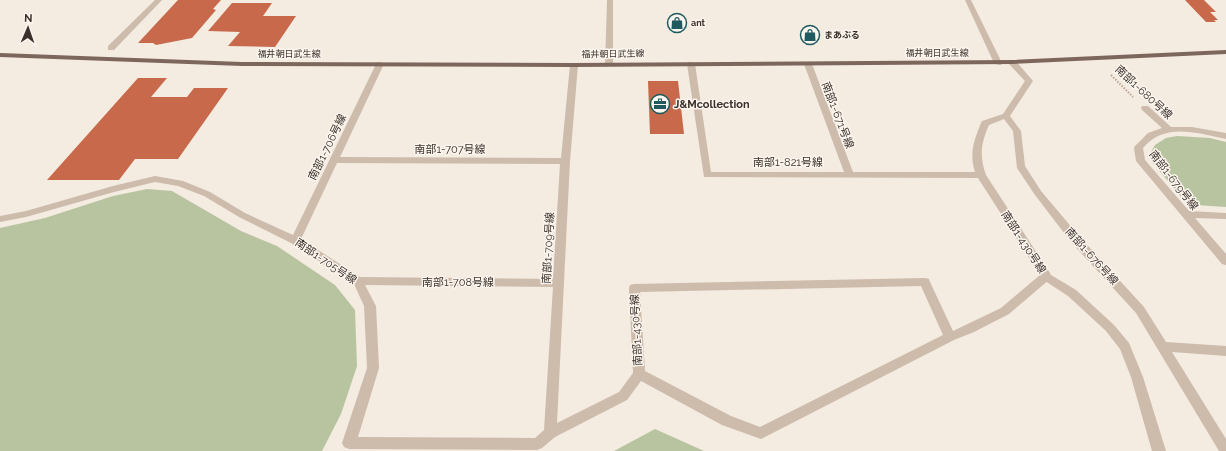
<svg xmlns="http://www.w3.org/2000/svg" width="1226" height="451" font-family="Raleway,'Noto Sans JP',sans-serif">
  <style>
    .green { fill: #b8c4a0 }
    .building { fill: #c8694b }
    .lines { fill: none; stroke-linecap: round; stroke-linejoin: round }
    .path { stroke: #b9a596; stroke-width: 2; stroke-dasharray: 1.5 1.5; stroke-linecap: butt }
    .lane { fill: #cdbbac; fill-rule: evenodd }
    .street { fill: #cdbbac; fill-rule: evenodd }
    .primary { fill: #7d675c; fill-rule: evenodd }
    .labels { text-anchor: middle; stroke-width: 3; stroke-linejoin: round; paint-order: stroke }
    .far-poi-label { font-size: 9px; font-weight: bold; fill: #3b302b; stroke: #fbf5ee; text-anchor: start }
    .far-street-label { font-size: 9px; fill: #3b302b; stroke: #fbf5ee }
    .street-label { font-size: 11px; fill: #3b302b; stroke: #fbf5ee }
    .poi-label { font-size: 11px; font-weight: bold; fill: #3b302b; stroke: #fbf5ee; text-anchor: start }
  </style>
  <rect width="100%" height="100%" fill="#f4ebe1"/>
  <g class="green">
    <polygon points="1177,136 1210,138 1226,142 1226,207 1195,205 1182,198 1152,162 1151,152 1155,145 1166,138"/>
    <polygon points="147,189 172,191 241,231 277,246 335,285 355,310 357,366 341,414 322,451 0,451 0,228 45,218 113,196"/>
    <polygon points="655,429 704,451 614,451"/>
  </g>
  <g class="building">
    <polygon points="178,0 221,0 213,9 216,10 192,38 156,45 153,43 138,43"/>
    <polygon points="1185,0 1204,0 1216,12 1210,12 1218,20 1214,20 1216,22 1206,22"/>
    <polygon points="232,3 272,3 263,16 296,16 275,47 228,46 240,32 208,31"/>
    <polygon points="138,78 167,78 151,97 187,97 194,88 228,88 178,159 135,159 119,180 47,180"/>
    <polygon points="648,81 678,81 684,134 650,134"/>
  </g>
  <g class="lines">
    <polyline class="path" points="1111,75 1133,97"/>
    <polygon class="lane" points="1046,272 1076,290 1114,325 1129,343 1143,377 1166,451 1152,451 1131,377 1120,349 1106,331 1068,296 1042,279 1041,276 1042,273"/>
    <g class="street">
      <polygon points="155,0 162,0 114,50 108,50 108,46"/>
      <polygon points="607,0 613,0 613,64 609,66 605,64"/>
      <polygon points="965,0 971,0 1002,63 1001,65 998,65 994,63"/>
      <path d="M1009 60H1015L1033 81 1010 116 1021 131 1025 166 1041 191 1079 236 1144 307 1166 342 1226 346V356L1172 352 1226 439V451H1219L1136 313 1071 242 1035 195 1017 168 1013 131 1004 119 989 125C981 143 979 156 986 175L1050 273 1051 276 1050 279 1009 314 974 332 954 340 761 439 722 425 641 381 627 400 555 437 542 448 537 450 349 449 344 447 342 443 367 368 364 306 354 284 291 243 239 217 204 196 178 186 155 182 114 192 26 217 0 222V216L26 211 113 186 155 176 183 181 210 192 245 213 293 235 377 62H380L384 64 340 157 561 158 570 65 574 63H577L578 65 570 161 557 423 619 392 633 373 629 288 630 285 634 284 925 278 929 279 930 282 953 331 1001 308 1040 275 978 178 704 177 687 64 688 62H691L695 64 711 172H844L804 64 808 62 812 64 853 172H975C969 154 974 140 981 123L982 121 1003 114 1025 81 1009 64ZM337 163 560 164 553 279 360 277 301 239ZM365 285 553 287 544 430 535 438 358 437 379 368 376 306ZM921 286 943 335 760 427 731 416 645 371 640 292Z"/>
      <path d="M1142 106H1148L1171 127H1192L1226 133V139C1196 133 1165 122 1143 148L1145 160 1189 211 1226 213V219L1195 218 1226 254V265L1222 264 1136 161 1134 148 1135 146 1148 133 1162 128 1142 110 1141 108Z"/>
    </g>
    <polygon class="primary" points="1226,50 1226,54 1012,64 574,67 242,66 0,57 0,53 242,62 574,63 1012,60"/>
  </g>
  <defs>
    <symbol id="shop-ring" viewBox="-11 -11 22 22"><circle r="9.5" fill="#fbf5ee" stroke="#1f5a5e" stroke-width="1.5"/><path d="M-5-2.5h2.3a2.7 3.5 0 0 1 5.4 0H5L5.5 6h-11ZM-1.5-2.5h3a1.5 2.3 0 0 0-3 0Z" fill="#1f5a5e"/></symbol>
    <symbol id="office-ring" viewBox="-11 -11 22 22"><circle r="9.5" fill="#fbf5ee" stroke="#1f5a5e" stroke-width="1.5"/><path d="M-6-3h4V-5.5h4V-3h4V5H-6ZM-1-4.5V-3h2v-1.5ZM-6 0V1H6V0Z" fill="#1f5a5e"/></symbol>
  </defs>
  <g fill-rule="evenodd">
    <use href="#shop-ring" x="666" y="12" width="22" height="22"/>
    <use href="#shop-ring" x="799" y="24" width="22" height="22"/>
    <use href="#office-ring" x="649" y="93" width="22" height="22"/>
  </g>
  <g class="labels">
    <g class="far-poi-label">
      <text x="691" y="26">ant</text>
      <text x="824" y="38">まあぶる</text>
    </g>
    <g class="far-street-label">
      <text x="937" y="56">福井朝日武生線</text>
      <text x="289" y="57">福井朝日武生線</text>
      <text transform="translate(613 54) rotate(-1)" y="3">福井朝日武生線</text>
    </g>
    <g class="street-label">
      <text transform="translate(1144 92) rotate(43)" y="4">南部1-680号線</text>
      <text transform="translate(838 115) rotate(69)" y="4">南部1-671号線</text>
      <text transform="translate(327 147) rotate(-64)" y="4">南部1-706号線</text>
      <text x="450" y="153">南部1-707号線</text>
      <text x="788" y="166">南部1-821号線</text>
      <text transform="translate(1174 180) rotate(52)" y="4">南部1-679号線</text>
      <text transform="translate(1024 242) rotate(57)" y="4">南部1-430号線</text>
      <text transform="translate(548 248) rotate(-87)" y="4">南部1-709号線</text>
      <text transform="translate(1092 256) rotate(48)" y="4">南部1-676号線</text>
      <text transform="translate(326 261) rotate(34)" y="4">南部1-705号線</text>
      <text x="458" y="286">南部1-708号線</text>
      <text transform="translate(636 330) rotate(-93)" y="4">南部1-430号線</text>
    </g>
    <g class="poi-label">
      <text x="674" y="108">J&amp;Mcollection</text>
    </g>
  </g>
  <g transform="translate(28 28) rotate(2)" stroke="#fbf5ee" stroke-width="3" paint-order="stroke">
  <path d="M0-3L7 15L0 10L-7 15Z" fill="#3b302b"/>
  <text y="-6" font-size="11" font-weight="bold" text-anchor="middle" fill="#3b302b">N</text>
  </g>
</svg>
